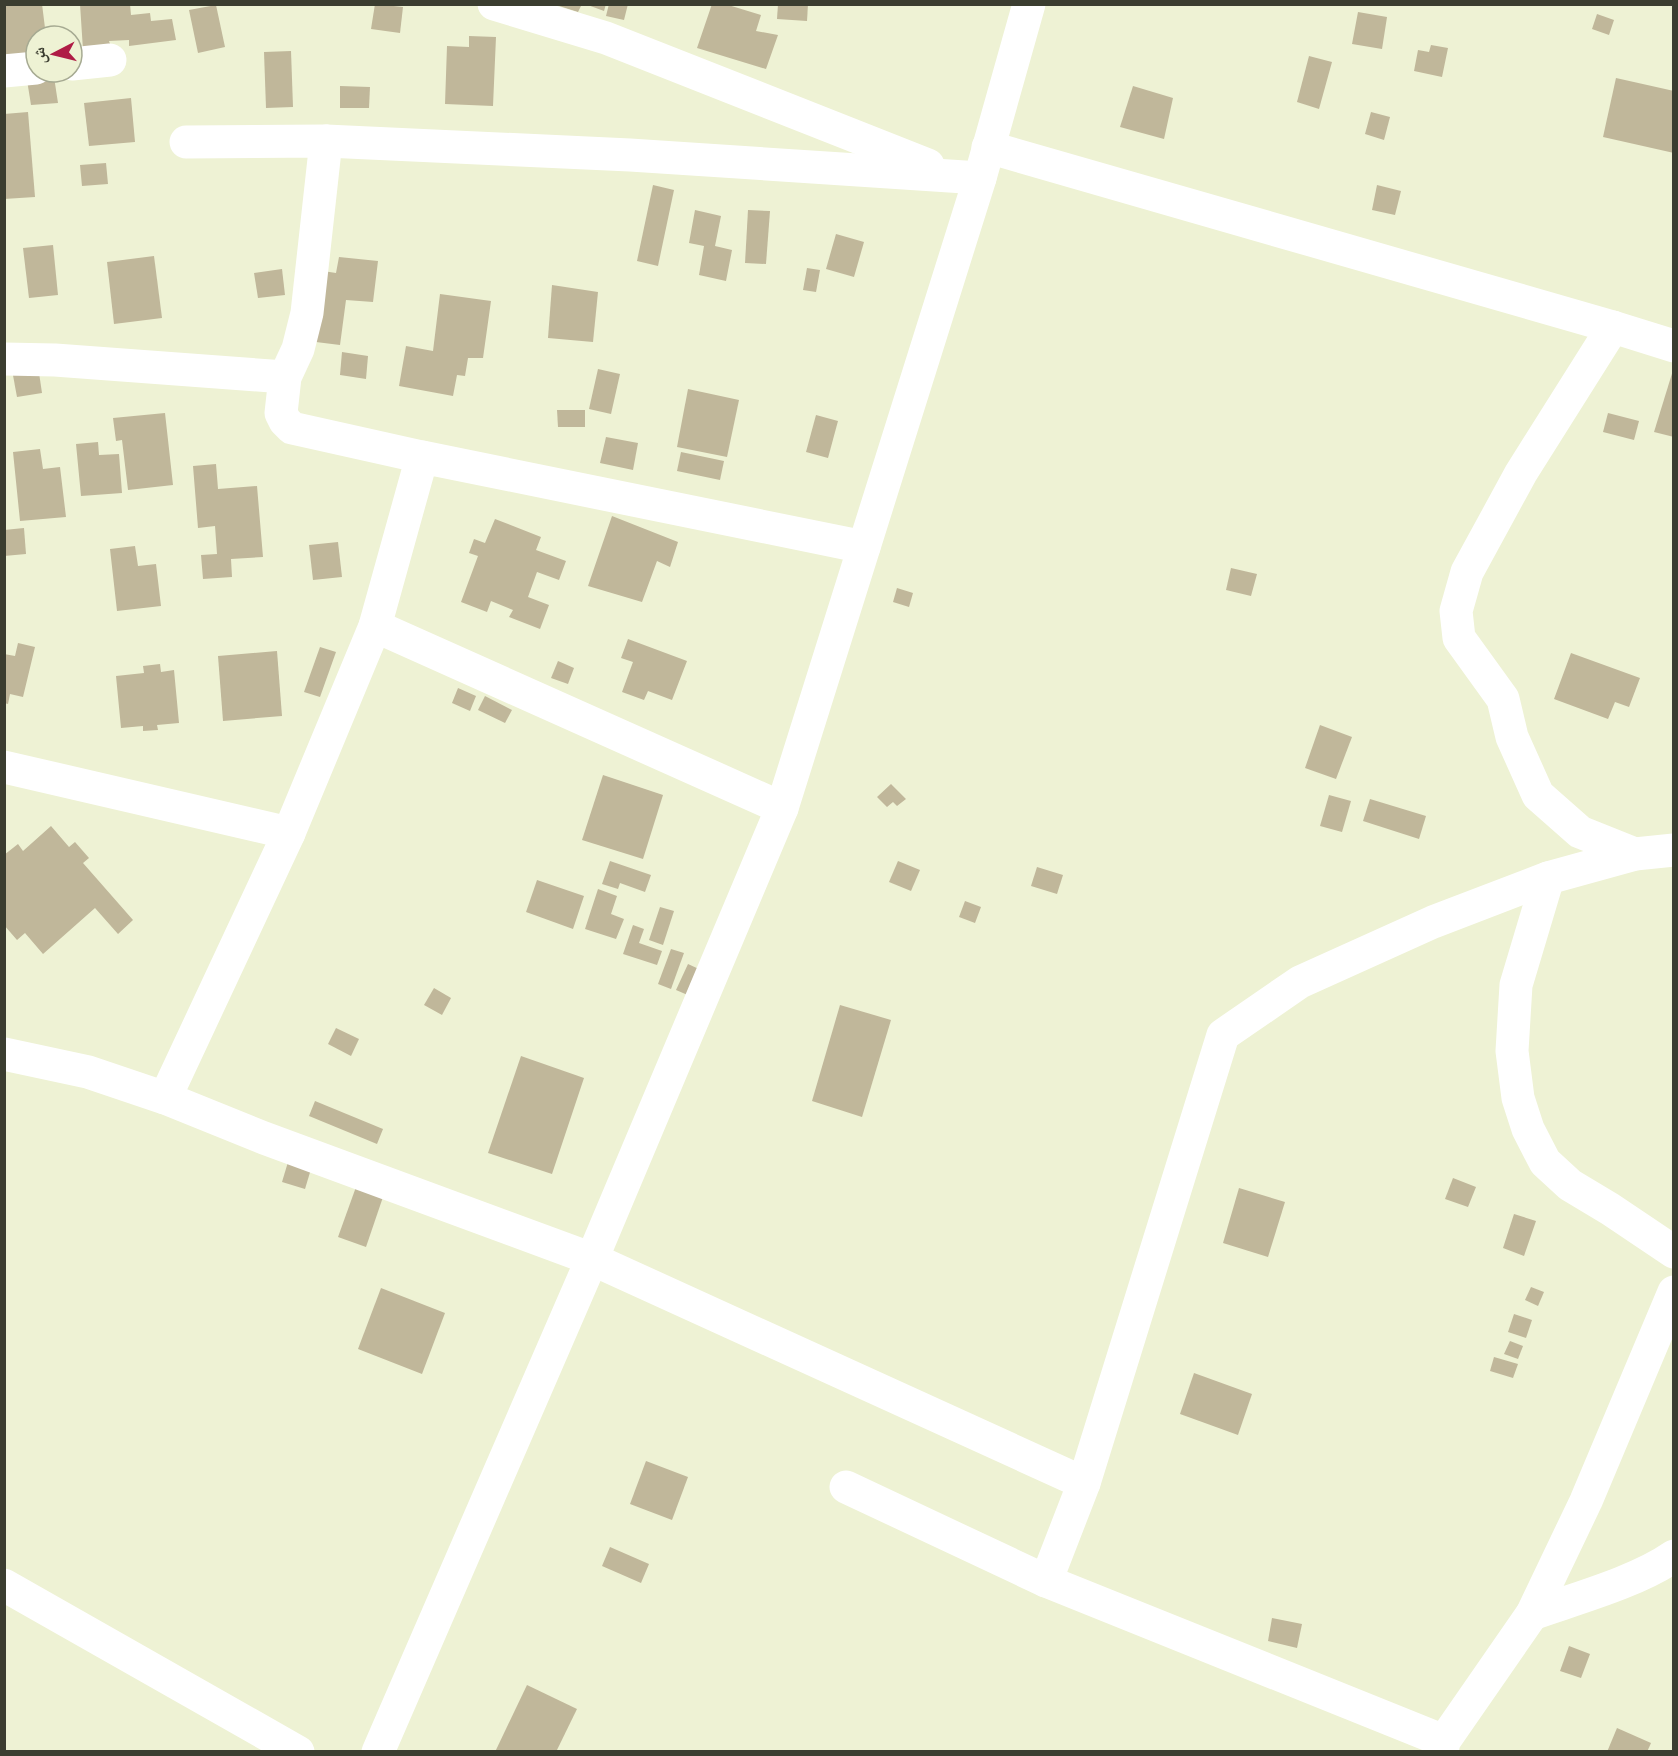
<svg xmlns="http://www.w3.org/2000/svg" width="1678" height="1756" font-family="'Open Sans','Noto Naskh Arabic',sans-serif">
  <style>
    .building { fill: #c0b79a }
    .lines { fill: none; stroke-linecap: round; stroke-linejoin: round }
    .minor { stroke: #fff; stroke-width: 33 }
  </style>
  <rect width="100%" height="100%" fill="#eef2d4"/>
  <g class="building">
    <polygon points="4,4 42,4 46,36 36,36 36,55 4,59"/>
    <polygon points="80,4 130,4 131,15 150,13 151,21 172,19 176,40 129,46 129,40 109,41 111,47 83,50"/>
    <polygon points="375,4 403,7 400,33 371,29"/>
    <polygon points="553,4 582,4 578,12"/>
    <polygon points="585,4 606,4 604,11"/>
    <polygon points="609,4 628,4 624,20 606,16"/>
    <polygon points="712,4 725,4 761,15 756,31 778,35 766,69 697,48"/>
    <polygon points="778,4 808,4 807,21 777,19"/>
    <polygon points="216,5 225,47 198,53 189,10"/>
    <polygon points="1358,12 1387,17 1382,49 1352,44"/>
    <polygon points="1597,14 1614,20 1609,35 1592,29"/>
    <polygon points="469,36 496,37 493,106 445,104 447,46 469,47"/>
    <polygon points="1431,45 1448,48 1442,77 1414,71 1418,50 1429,52"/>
    <polygon points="291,51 293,107 266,108 264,52"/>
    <polygon points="1309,56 1332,62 1319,109 1297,102"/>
    <polygon points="54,77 58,103 31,105 27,80"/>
    <polygon points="1616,78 1674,91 1674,153 1603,137"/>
    <polygon points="340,86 370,87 369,108 340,108"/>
    <polygon points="1133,86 1173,98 1164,139 1120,127"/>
    <polygon points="131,98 135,142 89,146 84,103"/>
    <polygon points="28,112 35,197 4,199 4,114"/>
    <polygon points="1371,112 1390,117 1384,140 1365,134"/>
    <polygon points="106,163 108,184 82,186 80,165"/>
    <polygon points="653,185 674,190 658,266 637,261"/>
    <polygon points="1377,185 1401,191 1395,215 1372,210"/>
    <polygon points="695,210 721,216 715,246 732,250 726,281 699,275 704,246 689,243"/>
    <polygon points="748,210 770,211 766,264 745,263"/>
    <polygon points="836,234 864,242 854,277 826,269"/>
    <polygon points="53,245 58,295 29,298 23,248"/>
    <polygon points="154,256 162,318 114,324 107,262"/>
    <polygon points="339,257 378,261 373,302 346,300 340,345 316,342 323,271 336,273"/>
    <polygon points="807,268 820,270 816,292 803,290"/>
    <polygon points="282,269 285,295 258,298 254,273"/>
    <polygon points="552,285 598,292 593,342 548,338"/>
    <polygon points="440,294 491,301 483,358 468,358 465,376 457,375 453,396 399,386 406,346 433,351"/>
    <polygon points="342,352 368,356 366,379 340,375"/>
    <polygon points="38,366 42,393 17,397 12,370"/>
    <polygon points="1674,367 1674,437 1654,432"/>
    <polygon points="598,369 620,374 611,414 589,409"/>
    <polygon points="688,389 739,400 727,457 677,447"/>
    <polygon points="557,410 585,410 585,427 558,427"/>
    <polygon points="165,413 173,485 128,490 122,440 116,441 113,418"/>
    <polygon points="1608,413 1639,421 1634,440 1603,432"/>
    <polygon points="816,415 838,421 828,458 806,452"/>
    <polygon points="606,437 638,443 633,470 600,463"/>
    <polygon points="98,442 99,455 119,454 122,493 81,496 76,444"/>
    <polygon points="40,449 43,469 60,467 66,517 20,521 13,452"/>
    <polygon points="681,452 724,461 720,480 677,471"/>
    <polygon points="216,464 218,489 257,486 263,557 231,559 232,577 203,579 201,555 217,554 215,526 198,528 193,466"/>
    <polygon points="612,516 678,542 670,567 657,561 642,602 588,586"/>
    <polygon points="495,519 541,537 536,550 566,561 559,580 537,572 528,597 549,605 540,629 509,617 513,610 491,601 487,612 461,602 478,556 469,553 474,539 485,543"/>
    <polygon points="24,528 26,554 4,556 4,530"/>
    <polygon points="338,542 342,577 313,580 309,545"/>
    <polygon points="135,546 138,566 156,564 161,606 117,611 110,549"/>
    <polygon points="1231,568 1257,574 1251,596 1226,590"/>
    <polygon points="897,588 913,593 909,607 893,602"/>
    <polygon points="628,639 687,661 672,700 648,691 644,700 622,692 633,662 621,658"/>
    <polygon points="18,643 35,647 23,697 10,694 8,704 4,703 4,654 15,656"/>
    <polygon points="320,647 336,652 320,697 304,692"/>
    <polygon points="277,651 282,716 223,721 218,656"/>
    <polygon points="1571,653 1640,678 1629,707 1615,702 1608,719 1554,699"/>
    <polygon points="558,661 574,668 568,684 551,678"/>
    <polygon points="160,664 161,672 174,670 179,723 157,725 158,730 143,731 143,726 121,728 116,676 144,673 143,666"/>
    <polygon points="458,688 476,696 470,711 452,703"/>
    <polygon points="485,696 512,710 505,723 478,710"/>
    <polygon points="1320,725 1352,737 1336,779 1305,768"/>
    <polygon points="603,775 663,795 643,859 582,840"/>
    <polygon points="891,784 906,799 897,806 893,802 887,807 877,797"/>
    <polygon points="1329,795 1351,801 1342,832 1320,826"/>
    <polygon points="1370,799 1426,816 1419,839 1363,821"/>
    <polygon points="51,826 69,847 75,842 89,858 83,863 133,920 118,934 95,908 43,954 25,933 17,940 4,925 4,855 18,844 23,851"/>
    <polygon points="610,861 651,875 645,892 620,883 618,889 602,884"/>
    <polygon points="898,861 920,870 911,891 889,882"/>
    <polygon points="1037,867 1063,875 1057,894 1031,886"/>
    <polygon points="537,880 584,896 573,929 526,912"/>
    <polygon points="598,889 617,896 611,914 624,919 616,939 585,929"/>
    <polygon points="965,901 981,907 975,923 959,917"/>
    <polygon points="660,907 674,911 663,945 649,940"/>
    <polygon points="633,925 644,929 639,943 662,951 657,965 623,954"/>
    <polygon points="671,949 684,953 671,989 658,984"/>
    <polygon points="688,964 701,970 690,996 676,990"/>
    <polygon points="434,988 451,998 442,1015 424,1005"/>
    <polygon points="840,1005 891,1020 862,1117 812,1101"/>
    <polygon points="336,1028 359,1039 351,1056 328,1044"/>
    <polygon points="521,1056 584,1078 552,1174 488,1153"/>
    <polygon points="315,1101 383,1129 377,1144 309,1116"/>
    <polygon points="288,1162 311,1169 305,1189 282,1182"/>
    <polygon points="1453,1178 1476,1187 1468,1207 1445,1199"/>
    <polygon points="356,1187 383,1197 366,1247 338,1237"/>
    <polygon points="1239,1188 1285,1202 1268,1257 1223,1243"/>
    <polygon points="1514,1214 1536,1221 1524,1256 1503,1248"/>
    <polygon points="1531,1287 1544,1292 1538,1306 1525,1300"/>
    <polygon points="381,1288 445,1313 422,1374 358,1349"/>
    <polygon points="1514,1314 1532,1320 1526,1338 1508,1332"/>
    <polygon points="1510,1341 1523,1346 1518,1359 1504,1354"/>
    <polygon points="1494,1357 1518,1364 1513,1378 1490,1371"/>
    <polygon points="1194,1373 1252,1394 1238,1435 1180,1414"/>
    <polygon points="646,1461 688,1477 672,1520 630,1504"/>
    <polygon points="610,1547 649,1564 641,1583 602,1566"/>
    <polygon points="1272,1618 1302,1624 1297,1648 1268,1641"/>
    <polygon points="1569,1646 1590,1654 1581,1678 1560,1671"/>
    <polygon points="527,1685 577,1709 556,1752 495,1752"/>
    <polygon points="1617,1728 1651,1743 1647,1752 1607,1752"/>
  </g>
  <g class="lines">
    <g class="minor">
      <polyline points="494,4 606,38 928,165"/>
      <polyline points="72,64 110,60"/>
      <polyline points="4,71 36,68"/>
      <polyline points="326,141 307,313 298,349 285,377 281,413 285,421 292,428 422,457"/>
      <polyline points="186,142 326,141 630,155 980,178"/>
      <polyline points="988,147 1613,327 1674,346"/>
      <polyline points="1613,327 1521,473 1467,572 1456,611 1459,638 1503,699 1512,737 1538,795 1580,832 1635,854"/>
      <polyline points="4,359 55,360 285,377"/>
      <polyline points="375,626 782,808"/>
      <polyline points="4,767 289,833"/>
      <polyline points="1548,878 1516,985 1512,1051 1518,1098 1528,1129 1545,1162 1570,1185 1610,1209 1674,1252"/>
      <polyline points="4,1054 88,1072 165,1098 264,1138 592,1259 1084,1483"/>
      <polyline points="165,1098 289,833 375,626 422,457 864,547"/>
      <polyline points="846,1487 1046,1581 1444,1741"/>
      <polyline points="1046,1581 1084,1483 1223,1035 1300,982 1433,922 1548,878 1635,854 1674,850"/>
      <polyline points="4,1585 298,1752"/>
      <path d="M1532 1614C1574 1599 1637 1582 1674 1556"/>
      <polyline points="378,1752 592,1259 782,808 980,178 1029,4"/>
      <polyline points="1442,1752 1444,1741 1532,1614 1586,1501 1674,1292"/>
    </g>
  </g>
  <rect width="1678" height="1756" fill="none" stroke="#3b3d30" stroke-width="12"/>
  <g transform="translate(54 54) rotate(263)"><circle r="28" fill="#eef2d4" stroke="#a6aa92" stroke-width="1.5"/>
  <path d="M0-4.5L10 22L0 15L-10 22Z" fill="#af1c46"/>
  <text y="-9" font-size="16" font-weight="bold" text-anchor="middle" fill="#3b3d30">ش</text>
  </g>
</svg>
